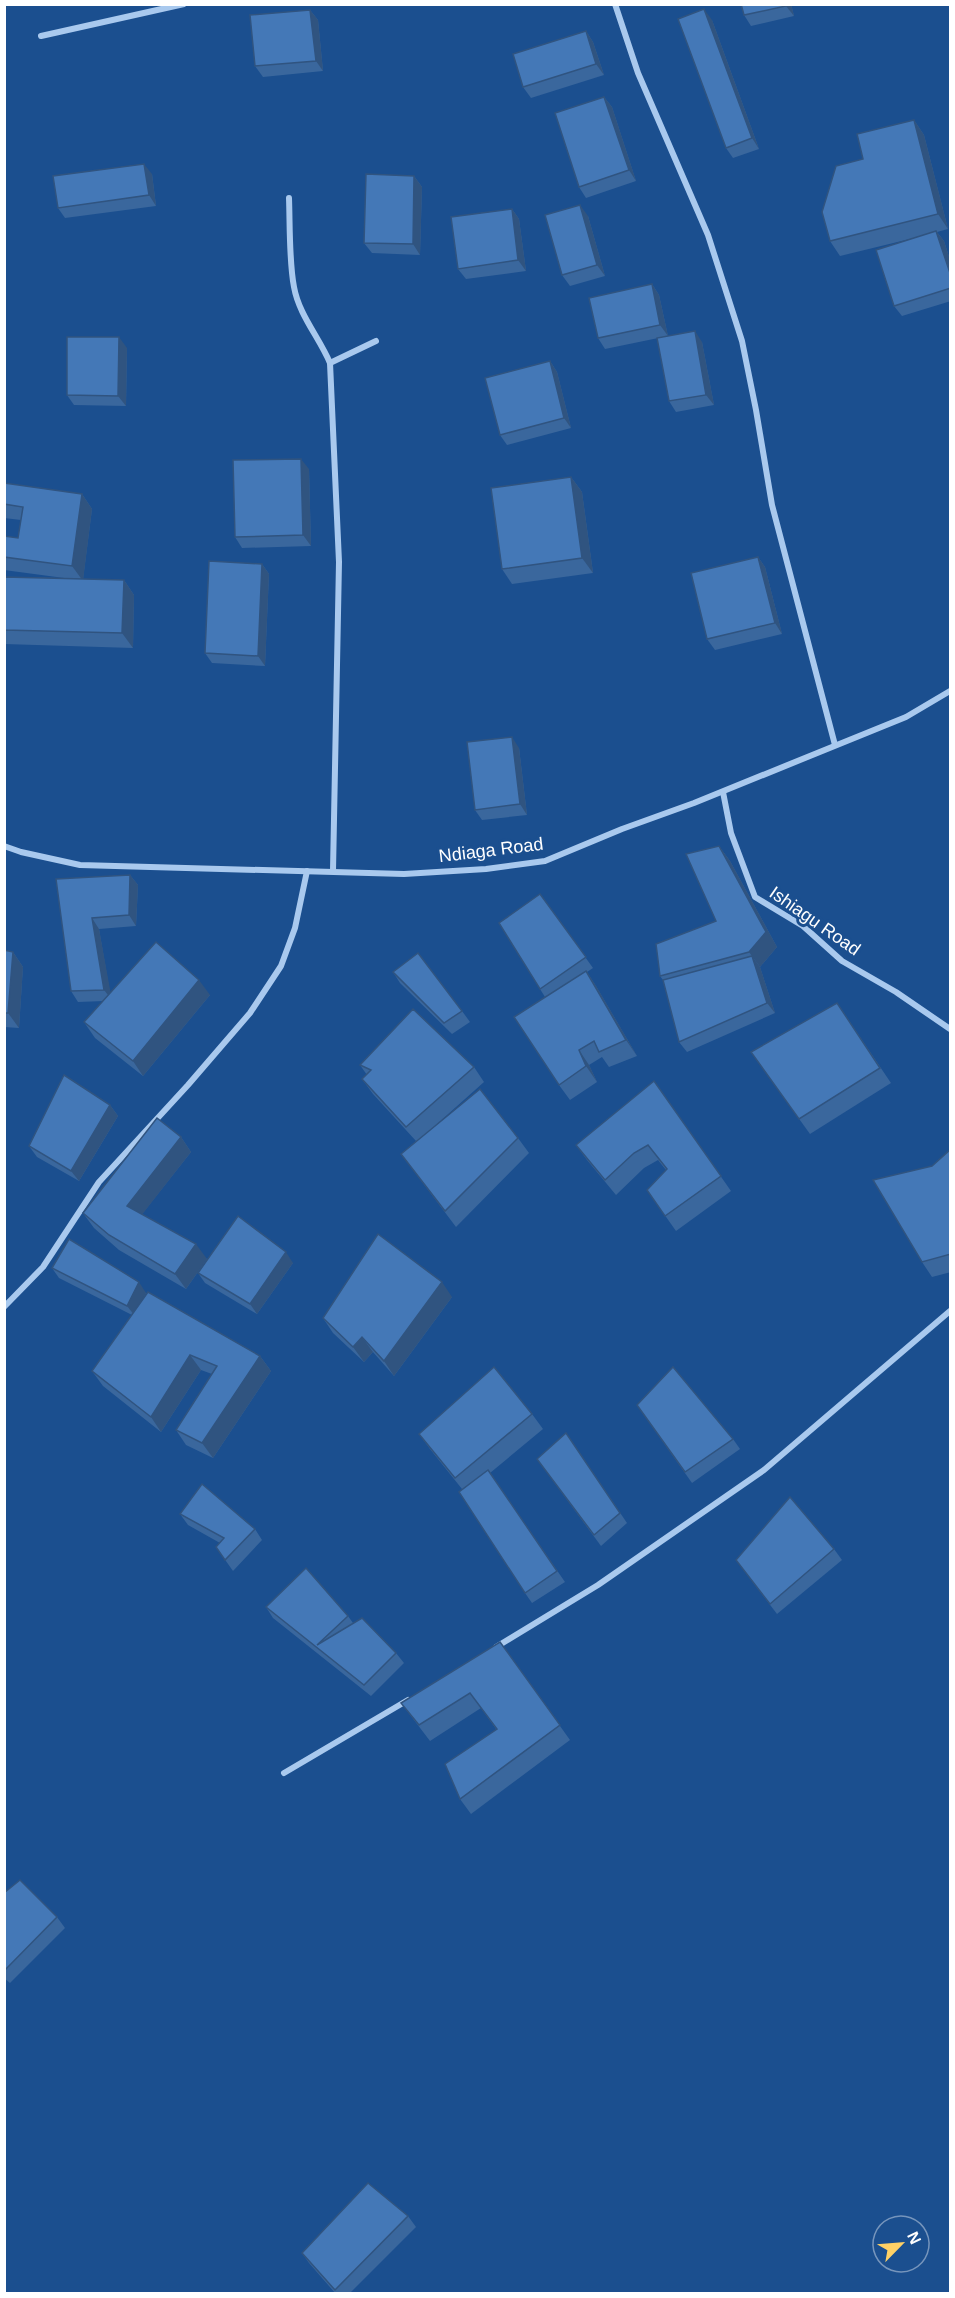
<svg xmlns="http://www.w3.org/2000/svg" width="955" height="2298" font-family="Helvetica,sans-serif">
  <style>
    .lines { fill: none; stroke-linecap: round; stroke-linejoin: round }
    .minor { stroke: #a9c9ee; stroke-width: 6 }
    .wall { fill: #3a679d }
    .shaded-wall { fill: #305480 }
    .building { fill: #4478b7; stroke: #305480; stroke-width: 1.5 }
    .labels { text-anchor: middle; stroke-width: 6; stroke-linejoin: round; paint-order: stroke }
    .street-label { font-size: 18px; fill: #fff; stroke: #1b4f8f }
  </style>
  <rect width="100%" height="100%" fill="#1b4f8f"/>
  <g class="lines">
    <g class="minor">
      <polyline points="615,4 638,73 708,235 742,341 756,410 772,505 835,745"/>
      <polyline points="41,36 184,4"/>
      <path d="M289 198C290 225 289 262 294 287 299 315 319 337 330 363L339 562 333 871"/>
      <polyline points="330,363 376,341"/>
      <polyline points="723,792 731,833 755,897 803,926 842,961 896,992 950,1029"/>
      <polyline points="4,846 21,852 80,865 404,874 486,869 545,861 622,829 694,803 906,717 950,691"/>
      <polyline points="4,1307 43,1267 99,1182 188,1085 250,1013 281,966 295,928 307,871"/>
      <polyline points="496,1647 598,1585 764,1470 950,1311"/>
      <polyline points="284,1773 408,1700"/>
    </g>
  </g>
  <g class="wall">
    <polygon points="791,4 794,16 751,26 744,15"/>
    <polygon points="310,10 318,20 323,71 263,77 255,66"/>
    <polygon points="712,20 759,149 733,158 726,148"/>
    <polygon points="586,31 593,42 604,75 531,98 523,87"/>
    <polygon points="604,97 612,107 636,181 586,198 579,187"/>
    <polygon points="914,120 924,135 948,229 937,232 944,241 951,263 951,301 902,316 894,306 918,237 840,256 830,241 863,159"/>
    <polygon points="152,174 156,206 65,218 58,208"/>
    <polygon points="414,176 422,187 420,255 372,253 364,243"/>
    <polygon points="512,209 519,219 526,271 466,279 458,269"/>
    <polygon points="588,216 605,276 570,286 562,275"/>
    <polygon points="652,284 659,295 668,336 605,349 598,338"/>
    <polygon points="702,342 714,405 676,412 669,401"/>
    <polygon points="127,348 126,406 74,405 67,395"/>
    <polygon points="550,361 557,372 571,428 507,445 500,435"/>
    <polygon points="309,469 311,546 242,548 235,537"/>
    <polygon points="571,477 582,492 593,573 512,584 502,569"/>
    <polygon points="4,483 82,494 92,509 83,579 124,580 134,595 133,648 4,644 4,577 64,578 4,570 4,536 18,538 21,520 4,518"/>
    <polygon points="758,557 765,567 782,634 715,650 707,639"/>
    <polygon points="262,564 269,574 265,666 212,663 205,653"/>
    <polygon points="519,748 527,815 482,820 475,810"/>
    <polygon points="719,846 730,861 777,947 760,967 775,1013 687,1052 679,1042 663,980 660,976 716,921"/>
    <polygon points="130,875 138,885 136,926 99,929 110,993 210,995 143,1076 95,1038 84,1022 104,1001 78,1002 71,991 56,879"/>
    <polygon points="540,894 593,968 587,972 596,986 637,1056 609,1067 602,1057 589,1065 597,1082 570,1100 559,1085 545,997 540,989"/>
    <polygon points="4,950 13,952 23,967 19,1028 4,1027"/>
    <polygon points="393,972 462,1011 470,1022 452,1034 400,983"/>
    <polygon points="837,1003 891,1083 810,1134 751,1052"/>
    <polygon points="360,1065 474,1067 484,1082 437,1124 518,1138 529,1153 456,1227 401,1154 416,1141 373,1094 362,1079 367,1075"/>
    <polygon points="654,1081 731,1191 676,1231 647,1190 666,1170 658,1160 644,1168 616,1195 587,1160 576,1145"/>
    <polygon points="110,1105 118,1116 79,1181 37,1157 29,1146"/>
    <polygon points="181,1137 191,1152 142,1214 207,1259 186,1289 119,1250 94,1228 83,1213"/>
    <polygon points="951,1149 951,1272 932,1277 922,1262 932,1166"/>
    <polygon points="293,1263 257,1314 205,1283 198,1273"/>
    <polygon points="52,1268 146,1293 142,1301 260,1356 271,1371 213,1458 186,1445 176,1430 212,1374 201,1370 161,1432 103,1386 92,1371 132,1315 59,1278"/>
    <polygon points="452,1297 394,1376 373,1352 364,1362 333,1333 323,1318"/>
    <polygon points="637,1405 733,1439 740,1449 692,1483"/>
    <polygon points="532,1414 543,1429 490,1473 565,1582 532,1603 525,1593 462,1489 430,1449 419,1434"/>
    <polygon points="566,1433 627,1523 601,1546 537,1459"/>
    <polygon points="180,1514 255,1529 262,1540 233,1571 216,1547 220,1543 188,1525"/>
    <polygon points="834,1549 842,1560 777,1614 736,1560"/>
    <polygon points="266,1607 348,1616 353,1623 396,1653 404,1663 371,1696 273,1618"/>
    <polygon points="500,1642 570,1740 471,1814 460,1799 496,1729 481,1708 430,1741 401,1703"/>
    <polygon points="4,1893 57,1917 65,1928 10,1983 4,1978"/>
    <polygon points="408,2216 416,2227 349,2294 336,2294 309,2263 302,2253"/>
  </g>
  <g class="shaded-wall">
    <polygon points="786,4 791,4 794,16 786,6"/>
    <polygon points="704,9 712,20 759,149 752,138"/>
    <polygon points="310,10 318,20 323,71 316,61"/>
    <polygon points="586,31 593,42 604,75 596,64"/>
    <polygon points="604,97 612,107 636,181 629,170"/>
    <polygon points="914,120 924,135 948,229 938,214"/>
    <polygon points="144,164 152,174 156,206 149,195"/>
    <polygon points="414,176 422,187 420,255 413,244"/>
    <polygon points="580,205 588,216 605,276 597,265"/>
    <polygon points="512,209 519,219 526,271 518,260"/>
    <polygon points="936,231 944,241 951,263 951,276"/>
    <polygon points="652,284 659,295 668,336 660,325"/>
    <polygon points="695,331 702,342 714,405 706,395"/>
    <polygon points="119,337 127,348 126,406 118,396"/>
    <polygon points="550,361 557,372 571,428 564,418"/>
    <polygon points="301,459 309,469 311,546 303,535"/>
    <polygon points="571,477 582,492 593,573 582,558"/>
    <polygon points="82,494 92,509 83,581 72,566"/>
    <polygon points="758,557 765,567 782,634 775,623"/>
    <polygon points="262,564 269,574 265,666 258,656"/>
    <polygon points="124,580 134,595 133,648 122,633"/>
    <polygon points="512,737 519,748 527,815 520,804"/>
    <polygon points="719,846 730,861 777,947 760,967 749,952"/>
    <polygon points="130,875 138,885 136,926 129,915"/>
    <polygon points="92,918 99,929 112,1000 104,990"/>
    <polygon points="13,952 23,967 19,1028 8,1013"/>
    <polygon points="752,956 760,967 775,1013 767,1003"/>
    <polygon points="586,971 596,986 637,1056 626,1040"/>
    <polygon points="199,980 210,995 143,1076 133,1061"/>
    <polygon points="579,1050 589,1065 597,1082 586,1066"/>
    <polygon points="110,1105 118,1116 79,1181 71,1171"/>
    <polygon points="181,1137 191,1152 137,1221 127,1206"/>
    <polygon points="196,1244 207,1259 186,1289 175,1274"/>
    <polygon points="286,1252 293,1263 257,1314 250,1304"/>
    <polygon points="139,1282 146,1293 135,1316 127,1306"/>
    <polygon points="442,1282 452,1297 394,1376 384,1361"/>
    <polygon points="362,1337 373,1352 364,1362 353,1347"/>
    <polygon points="190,1355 201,1370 161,1432 151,1417"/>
    <polygon points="260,1356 271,1371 213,1458 202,1443"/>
  </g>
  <g class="building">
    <polygon points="741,4 786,4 786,6 744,15"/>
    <polygon points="704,9 752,138 726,148 678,19"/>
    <polygon points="310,10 316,61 255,66 250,15"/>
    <polygon points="586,31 596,64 523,87 513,54"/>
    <polygon points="604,97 629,170 579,187 555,113"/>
    <polygon points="914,120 938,214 830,241 822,212 836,166 863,159 857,134"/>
    <polygon points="144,164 149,195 58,208 53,176"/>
    <polygon points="366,174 414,176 413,244 364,243"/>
    <polygon points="580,205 597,265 562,275 545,215"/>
    <polygon points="512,209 518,260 458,269 451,217"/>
    <polygon points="936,231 951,276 951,288 894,306 876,250"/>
    <polygon points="652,284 660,325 598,338 589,298"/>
    <polygon points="695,331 706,395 669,401 657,338"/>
    <polygon points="67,337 119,337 118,396 67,395"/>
    <polygon points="550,361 564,418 500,435 485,378"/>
    <polygon points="301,459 303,535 235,537 233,460"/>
    <polygon points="571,477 582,558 502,569 491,488"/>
    <polygon points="4,483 82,494 72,566 4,557 4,536 18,538 23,507 4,504"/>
    <polygon points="758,557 775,623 707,639 691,573"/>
    <polygon points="209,561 262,564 258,656 205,653"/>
    <polygon points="4,577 124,580 122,633 4,630"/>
    <polygon points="512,737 520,804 475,810 467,742"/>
    <polygon points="719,846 766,932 749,952 660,976 656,944 716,921 686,854"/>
    <polygon points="130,875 129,915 92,918 104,990 71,991 56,879"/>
    <polygon points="540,894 586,957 540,989 499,923"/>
    <polygon points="156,942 199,980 133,1061 84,1022"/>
    <polygon points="4,950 13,952 8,1013 4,1013"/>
    <polygon points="418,953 462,1011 444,1023 393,972"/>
    <polygon points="752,956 767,1003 679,1042 663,980"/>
    <polygon points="586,971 626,1040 599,1052 594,1041 579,1050 586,1066 559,1085 514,1017"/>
    <polygon points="837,1003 880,1068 799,1119 751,1052"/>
    <polygon points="413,1009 474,1067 406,1127 362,1079 371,1070 360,1065"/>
    <polygon points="64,1075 110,1105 71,1171 29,1146"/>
    <polygon points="654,1081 721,1176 665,1216 647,1190 667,1169 648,1145 634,1153 605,1180 576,1145"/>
    <polygon points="480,1089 518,1138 445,1211 401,1154"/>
    <polygon points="157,1118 181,1137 127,1206 196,1244 175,1274 109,1235 83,1213"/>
    <polygon points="951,1149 951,1254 922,1262 873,1180 932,1166"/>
    <polygon points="238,1216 286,1252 250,1304 198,1273"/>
    <polygon points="378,1234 442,1282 384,1361 362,1337 353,1347 323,1318"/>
    <polygon points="69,1239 139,1282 127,1306 52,1268"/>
    <polygon points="148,1292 260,1356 202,1443 176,1430 217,1366 190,1355 151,1417 92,1371"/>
    <polygon points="494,1367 532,1414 455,1478 419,1434"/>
    <polygon points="673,1367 733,1439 685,1472 637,1405"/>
    <polygon points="566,1433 620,1513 594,1535 537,1459"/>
    <polygon points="488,1470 557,1571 525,1593 459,1492"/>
    <polygon points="202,1484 255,1529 225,1560 216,1547 224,1538 180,1514"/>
    <polygon points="790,1497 834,1549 770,1604 736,1560"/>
    <polygon points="306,1568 348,1616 317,1645 362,1618 396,1653 364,1685 266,1607"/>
    <polygon points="500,1642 560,1725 460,1799 445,1764 497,1729 470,1693 419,1725 401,1703"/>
    <polygon points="20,1880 57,1917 4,1971 4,1893"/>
    <polygon points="368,2183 408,2216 335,2290 302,2253"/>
  </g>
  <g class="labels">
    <g class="street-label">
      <text transform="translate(491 850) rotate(-7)" y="6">Ndiaga Road</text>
      <text transform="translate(815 921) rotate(35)" y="6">Ishiagu Road</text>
    </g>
  </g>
  <rect width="955" height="2298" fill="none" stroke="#ffffff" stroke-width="12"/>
  <g transform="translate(901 2244) rotate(65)"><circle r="28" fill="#1b4f8f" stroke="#7695bc" stroke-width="1.5"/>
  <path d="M0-4.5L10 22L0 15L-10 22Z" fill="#ffd166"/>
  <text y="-9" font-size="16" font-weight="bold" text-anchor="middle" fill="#ffffff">N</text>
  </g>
</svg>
